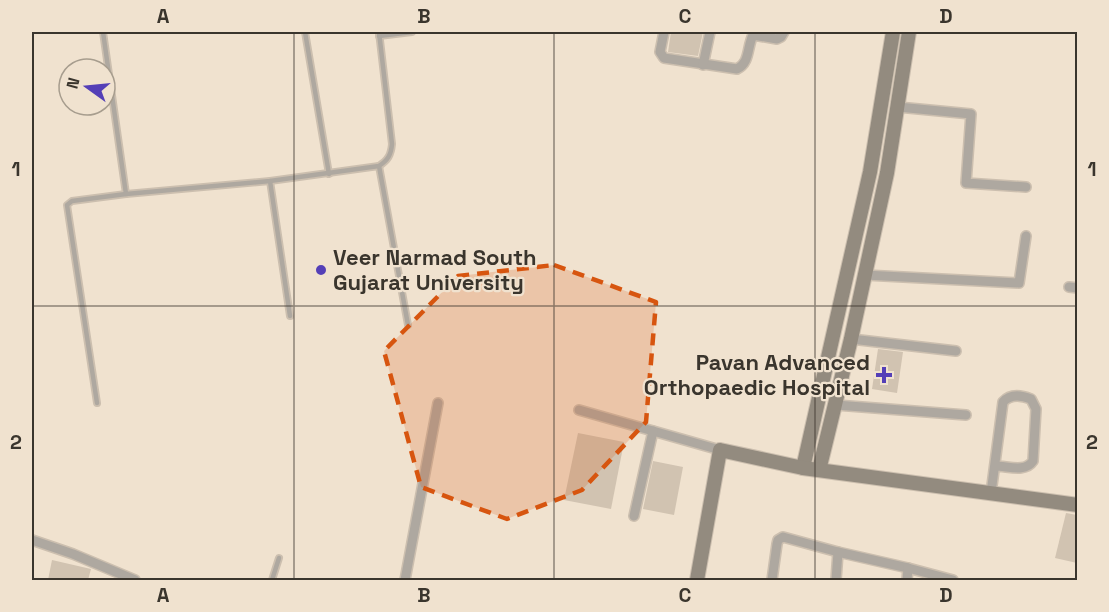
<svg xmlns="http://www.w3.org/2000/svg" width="1109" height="612" font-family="'Space Grotesk',sans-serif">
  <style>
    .building { fill: #d1c3b1 }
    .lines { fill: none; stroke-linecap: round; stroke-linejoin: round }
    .lane-casing { stroke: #ccbfaf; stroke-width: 8 }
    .street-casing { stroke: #ccbfaf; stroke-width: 12 }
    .secondary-casing { stroke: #ccbfaf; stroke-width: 16 }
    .lane { stroke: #aea8a0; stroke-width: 4.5 }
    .street { stroke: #aea8a0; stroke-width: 9 }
    .secondary { stroke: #938b7f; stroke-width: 14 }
    .marked { fill: #d7550f; fill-opacity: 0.2; stroke: #d7550f; stroke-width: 4.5; stroke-dasharray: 12 8; stroke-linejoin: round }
    .grid { fill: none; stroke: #3a352d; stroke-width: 1.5; stroke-opacity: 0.55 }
    .poi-dot { fill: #543fb7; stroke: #f0e2cf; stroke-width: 2 }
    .labels { text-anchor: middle; stroke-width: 4.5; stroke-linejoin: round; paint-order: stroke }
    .poi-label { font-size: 22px; font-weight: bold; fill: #3a352d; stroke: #f0e2cf; text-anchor: start }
    .neatline { fill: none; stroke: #3a352d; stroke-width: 2 }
    .grid-label { font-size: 20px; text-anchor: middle; font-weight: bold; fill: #3a352d }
  </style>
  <rect width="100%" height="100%" fill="#f0e2cf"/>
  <g class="building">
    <polygon points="671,32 703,32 698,56 668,52"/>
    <polygon points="878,349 903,352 897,393 872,389"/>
    <polygon points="578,433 624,442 611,509 564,500"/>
    <polygon points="653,461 683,467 674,515 643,509"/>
    <polygon points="1066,513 1077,515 1077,563 1055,558"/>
    <polygon points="52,560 91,569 88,580 48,580"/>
  </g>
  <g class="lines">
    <defs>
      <g id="lane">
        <polyline points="103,32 126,194"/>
        <polyline points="305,32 329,174"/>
        <polyline points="379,36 412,32"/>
        <polyline points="379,166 408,325"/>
        <polyline points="270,181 290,316"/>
        <path d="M97 403 67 205 72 201 126 194 270 181 379 166C388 160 391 155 392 144L379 32"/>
        <polyline points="272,580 279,558"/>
      </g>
      <g id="street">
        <path d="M664 32 660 52 664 58 737 69C750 63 747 47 753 35L777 39 781 37 784 32"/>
        <polyline points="703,65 710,32"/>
        <polyline points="898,107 971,114 966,183 1026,187"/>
        <polyline points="865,275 1019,283 1026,236"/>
        <polyline points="1069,287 1078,288"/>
        <polyline points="851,339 956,351"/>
        <polyline points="836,405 966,415"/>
        <polyline points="579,410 720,450"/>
        <path d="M991 493 1003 402C1010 394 1021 395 1031 399L1036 409 1033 461C1025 473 1008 466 995 466"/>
        <polyline points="634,516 653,431"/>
        <polyline points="32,540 73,554 135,580"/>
        <polyline points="405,580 438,403"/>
        <polyline points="772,580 777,544 778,540 783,537 838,552"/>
        <polyline points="836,580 838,552 908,568 953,580"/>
        <polyline points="907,580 908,568"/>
      </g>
      <g id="secondary">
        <polyline points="803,468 870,172 893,32"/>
        <polyline points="819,470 851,339 887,173 909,32"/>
        <polyline points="697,580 720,450 803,468 1078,505"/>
      </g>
    </defs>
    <use href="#lane" class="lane-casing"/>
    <use href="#street" class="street-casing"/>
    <use href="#secondary" class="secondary-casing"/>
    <use href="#lane" class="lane"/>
    <use href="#street" class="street"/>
    <use href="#secondary" class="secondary"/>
  </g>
  <path class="marked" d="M554 265 656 302 646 422 582 490 507 519 421 487 384 351 458 276Z"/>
  <path class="grid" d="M294 32V580M554 32V580M815 32V580M32 306H1078"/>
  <g class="poi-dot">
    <circle cx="321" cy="270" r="6"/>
    <path d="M881 366h6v6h6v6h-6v6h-6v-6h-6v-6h6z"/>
  </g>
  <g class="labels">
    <g class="poi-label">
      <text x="333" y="265">Veer Narmad South<tspan x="333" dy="25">Gujarat University</tspan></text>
      <text x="870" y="370" text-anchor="end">Pavan Advanced<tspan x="870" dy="25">Orthopaedic Hospital</tspan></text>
    </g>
  </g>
  <rect width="1109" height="612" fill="none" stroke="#f0e2cf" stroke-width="66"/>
  <g transform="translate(87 87) rotate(285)"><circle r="28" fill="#f0e2cf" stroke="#a79d8e" stroke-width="1.5"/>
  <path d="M0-4.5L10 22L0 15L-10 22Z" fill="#543fb7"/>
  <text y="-9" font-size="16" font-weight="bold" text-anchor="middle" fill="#3a352d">N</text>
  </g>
  <rect x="33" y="33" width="1043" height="546" class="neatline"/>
  <g class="grid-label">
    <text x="163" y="23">A</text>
    <text x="424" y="23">B</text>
    <text x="685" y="23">C</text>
    <text x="946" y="23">D</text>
    <text x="16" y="176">1</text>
    <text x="1092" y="176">1</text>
    <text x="16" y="449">2</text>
    <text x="1092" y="449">2</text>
    <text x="163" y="602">A</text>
    <text x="424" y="602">B</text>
    <text x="685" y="602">C</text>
    <text x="946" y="602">D</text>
  </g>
</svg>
